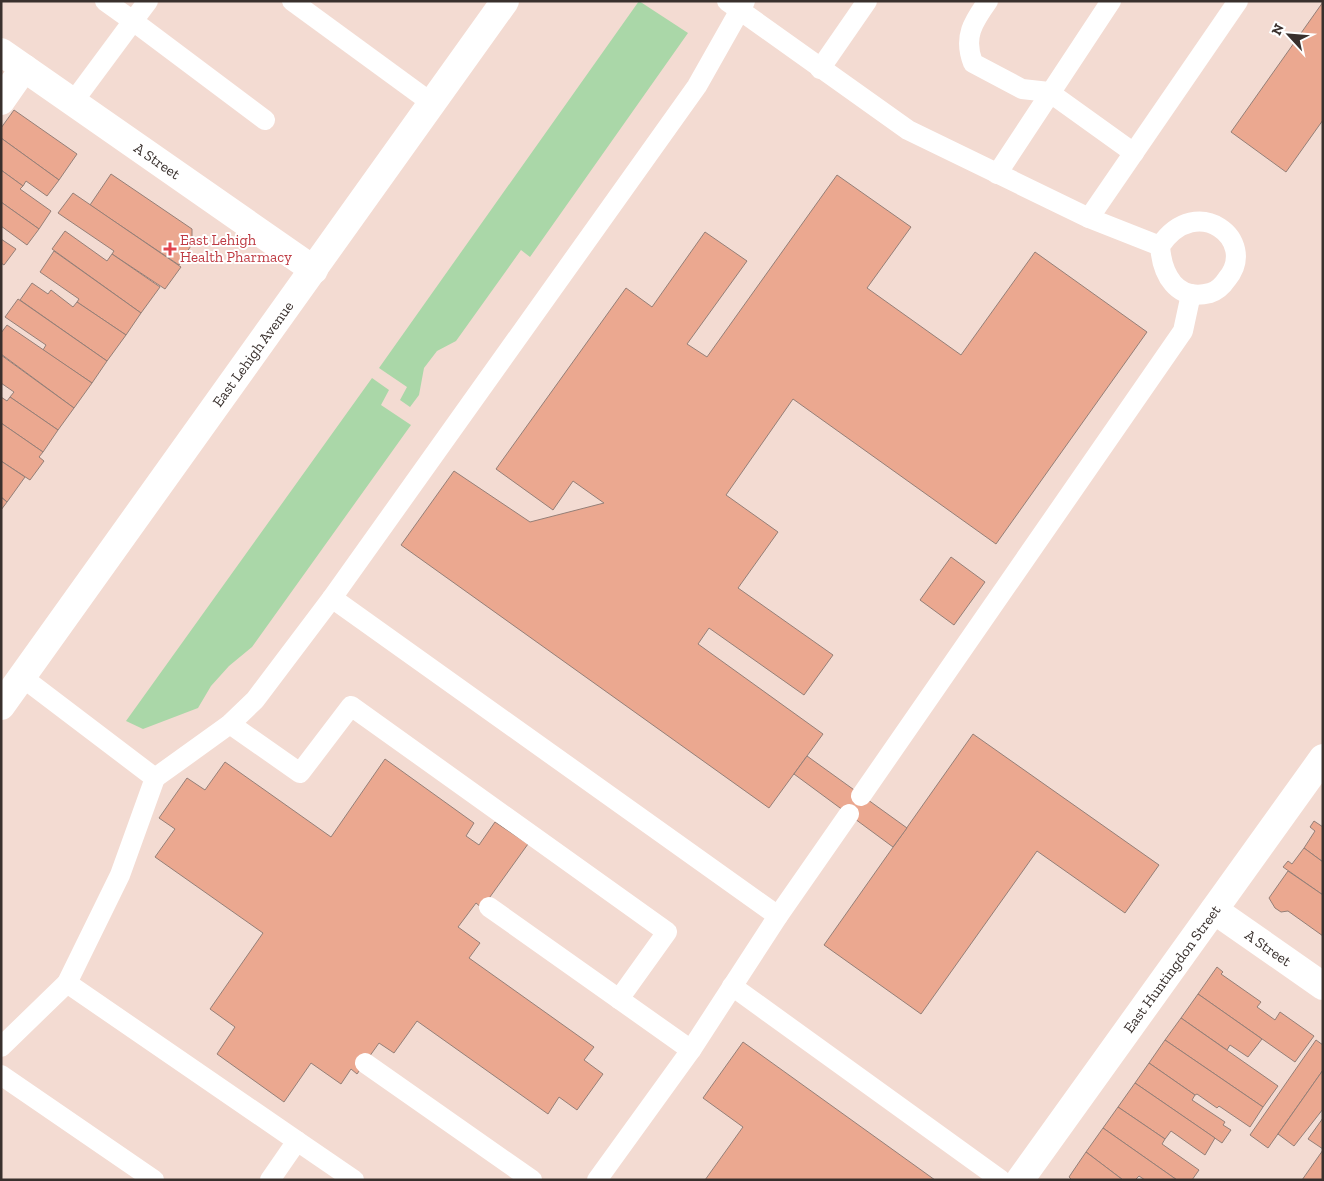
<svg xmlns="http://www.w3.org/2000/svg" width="1324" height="1181" font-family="'Zilla Slab',serif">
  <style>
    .green { fill: #aad7a8 }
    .building { fill: #eba890; stroke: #957f77 }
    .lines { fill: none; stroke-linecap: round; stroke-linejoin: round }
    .service { stroke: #fff; stroke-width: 20 }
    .minor { stroke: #fff; stroke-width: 28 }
    .primary { stroke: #fff; stroke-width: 28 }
    .health-dot { fill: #e0444e; stroke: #fff; stroke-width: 2 }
    .labels { text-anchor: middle; stroke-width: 4; stroke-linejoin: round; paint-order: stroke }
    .street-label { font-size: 15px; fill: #39302d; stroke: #fff }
    .health-label { font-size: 15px; fill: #be3a42; stroke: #fff; text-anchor: start }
  </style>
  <rect width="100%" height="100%" fill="#f3dbd2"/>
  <g class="green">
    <polygon points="639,1 688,33 530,257 521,250 456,341 437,351 424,368 419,395 410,407 400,400 407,387 379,368"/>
    <polygon points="372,378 389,390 381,405 411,425 252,647 229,666 211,686 198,708 143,729 126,721"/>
  </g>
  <g class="building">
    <polygon points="1323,2 1323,120 1286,172 1231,132"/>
    <polygon points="14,110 77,154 59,180 1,138 1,128"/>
    <polygon points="1,138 59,180 47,196 26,181 23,186 1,170"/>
    <polygon points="1,170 23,186 20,189 51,211 39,229 1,202"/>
    <polygon points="111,174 192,229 192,244 179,265 90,205"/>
    <polygon points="837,175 911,227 867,288 961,355 1035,252 1147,332 996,544 793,399 726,495 778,532 738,588 833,655 804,695 709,628 698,644 823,734 769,808 401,545 454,471 530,522 604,503 573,481 553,510 496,469 626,288 652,307 705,232 747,261 687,344 707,357"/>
    <polygon points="73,193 181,267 165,289 112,254 114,251 58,213"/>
    <polygon points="1,202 39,229 27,245 1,226"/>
    <polygon points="65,231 107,261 112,254 160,287 141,313 52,249"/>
    <polygon points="1,239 16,249 4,265 1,263"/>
    <polygon points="54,251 141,313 126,335 77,302 79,299 40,272"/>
    <polygon points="32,283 48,294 51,290 73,307 77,302 126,335 107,361 20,300"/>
    <polygon points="18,299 107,361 92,383 43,350 46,345 5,317"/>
    <polygon points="7,325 92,383 74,408 1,354 1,333"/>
    <polygon points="1,355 74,408 58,430 10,397 14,392 1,383"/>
    <polygon points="1,397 7,401 10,397 58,430 43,452 1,423"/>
    <polygon points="1,423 43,452 39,457 44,461 30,480 1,461"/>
    <polygon points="1,461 25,477 7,502 1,497"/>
    <polygon points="1,497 7,502 1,510"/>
    <polygon points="951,557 985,582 954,625 920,600"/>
    <polygon points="973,734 1159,865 1125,913 1037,851 921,1014 824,945"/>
    <polygon points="807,756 907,828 893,847 794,774"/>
    <polygon points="385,759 474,823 466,836 479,845 495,822 528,844 482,908 476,903 458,927 480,943 469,958 594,1047 584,1060 603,1074 577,1110 559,1097 548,1114 417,1021 394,1053 379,1043 357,1074 351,1069 341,1084 311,1063 284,1102 217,1054 235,1027 210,1009 263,933 155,857 175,829 159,818 187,778 205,790 225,762 331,837"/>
    <polygon points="1314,821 1323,827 1323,862 1304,848 1315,831 1310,827"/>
    <polygon points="1304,848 1323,862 1323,895 1283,867 1288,861 1292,864"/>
    <polygon points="1288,871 1323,895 1323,936 1288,911 1281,912 1275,908 1269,898"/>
    <polygon points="1217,967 1223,972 1221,974 1261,1002 1257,1007 1275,1020 1280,1012 1314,1036 1295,1062 1198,994"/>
    <polygon points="1198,994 1262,1039 1248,1057 1230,1045 1227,1050 1181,1018"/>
    <polygon points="1181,1018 1278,1086 1263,1107 1165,1040"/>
    <polygon points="1165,1040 1263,1107 1250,1127 1219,1106 1217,1108 1197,1094 1195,1095 1149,1063"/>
    <polygon points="1316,1040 1323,1045 1323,1070 1268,1148 1250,1135"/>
    <polygon points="743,1042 935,1180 705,1180 743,1127 703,1098"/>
    <polygon points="1149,1063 1195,1095 1192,1100 1225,1122 1223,1125 1231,1130 1222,1143 1135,1083"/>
    <polygon points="1323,1070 1323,1109 1294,1146 1278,1134"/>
    <polygon points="1135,1083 1215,1138 1205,1155 1171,1131 1165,1139 1118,1107"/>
    <polygon points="1118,1107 1165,1139 1162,1144 1199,1170 1192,1180 1177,1180 1103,1128"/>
    <polygon points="1323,1118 1323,1149 1308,1139"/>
    <polygon points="1103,1128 1177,1180 1145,1180 1139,1176 1135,1180 1123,1180 1086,1152"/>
    <polygon points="1323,1150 1323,1180 1302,1180"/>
    <polygon points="1086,1152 1123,1180 1072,1180 1069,1177"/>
  </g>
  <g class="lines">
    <g class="service">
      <polyline points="148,1 133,21 265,120"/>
      <polyline points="292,1 433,104"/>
      <path d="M727 1 908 130 1089 218 1160 246C1162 274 1176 302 1210 293 1217 291 1223 285 1227 279 1259 241 1197 191 1160 246"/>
      <path d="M988 1C973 22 963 37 973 63L1022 89 1049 92 1134 153"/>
      <polyline points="820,69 867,1"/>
      <polyline points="73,102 133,21 105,1"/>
      <polyline points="997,174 1111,1"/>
      <polyline points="1089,218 1238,1"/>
      <polyline points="332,598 778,916"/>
      <polyline points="230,724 300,773 351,706 667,932 619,999"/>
      <polyline points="155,778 230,724 255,700 332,598 697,86 745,1"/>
      <polyline points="861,796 1183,331 1191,294"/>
      <polyline points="489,907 691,1050"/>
      <polyline points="67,983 297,1141"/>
      <polyline points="732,986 1001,1180"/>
      <polyline points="1,1047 67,983 120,875 155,778 22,677"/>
      <polyline points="365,1063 532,1180"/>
      <polyline points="1,1075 154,1180"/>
      <polyline points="270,1180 297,1141 354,1180"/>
      <polyline points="597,1180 691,1050 778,916 849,814"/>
    </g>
    <g class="minor">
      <polyline points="1,52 314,270"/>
      <polyline points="1,101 24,68"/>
      <polyline points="1214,910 1323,986"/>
      <polyline points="1020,1180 1323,758"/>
    </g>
    <polyline class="primary" points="1,706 505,1"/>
  </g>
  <path class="health-dot" d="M167.5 241.5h5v5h5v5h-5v5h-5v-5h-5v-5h5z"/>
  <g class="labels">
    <g class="street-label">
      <text transform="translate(157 161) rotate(35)" y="5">A Street</text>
      <text transform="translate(253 354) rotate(-54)" y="5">East Lehigh Avenue</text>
      <text transform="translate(1268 948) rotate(35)" y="5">A Street</text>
      <text transform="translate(1172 969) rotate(-54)" y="5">East Huntingdon Street</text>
    </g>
    <g class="health-label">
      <text x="180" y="245">East Lehigh<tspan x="180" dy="17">Health Pharmacy</tspan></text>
    </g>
  </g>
  <rect width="1324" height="1181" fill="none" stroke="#39302d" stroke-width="5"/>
  <g transform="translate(1289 35) rotate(296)" stroke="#ffffff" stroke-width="4" paint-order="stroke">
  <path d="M0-4L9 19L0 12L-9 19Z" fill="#39302d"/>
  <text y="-8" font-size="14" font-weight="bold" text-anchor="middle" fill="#39302d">N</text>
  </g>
</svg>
